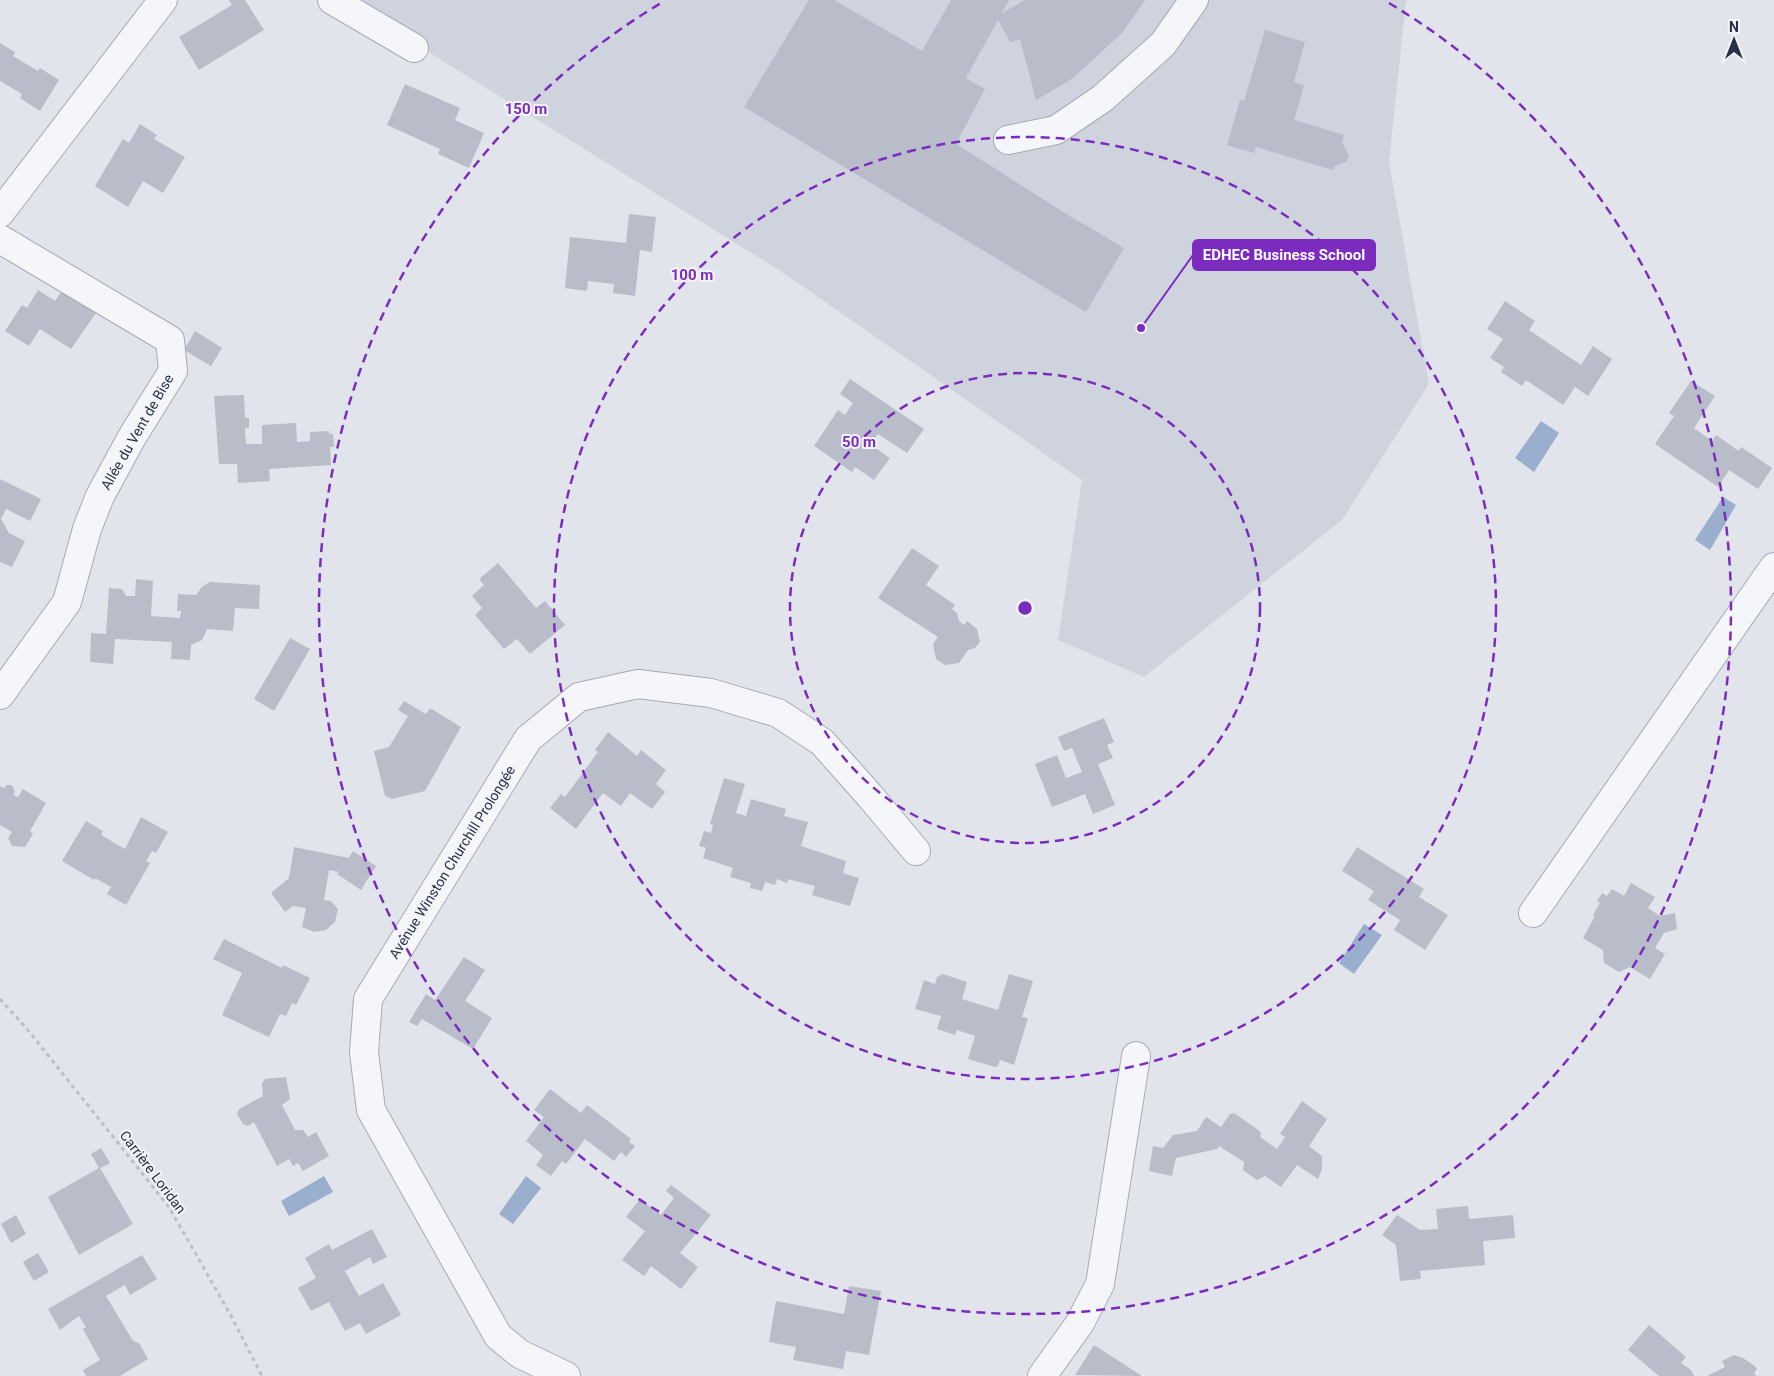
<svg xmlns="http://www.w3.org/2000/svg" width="1774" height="1376" font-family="Roboto,sans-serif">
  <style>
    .built { fill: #cfd3dd }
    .water { fill: #9aaece }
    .building { fill: #b8bdc9 }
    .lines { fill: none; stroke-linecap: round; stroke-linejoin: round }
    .minor-casing { stroke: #a6aab6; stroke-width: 30 }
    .path { stroke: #bcbfc7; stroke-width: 3; stroke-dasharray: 4 4; stroke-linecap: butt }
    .minor { stroke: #f5f6f9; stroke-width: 28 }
    .ring { fill: none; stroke: #7b2cbf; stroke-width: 2.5; stroke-dasharray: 9 6 }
    .labels { text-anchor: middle; stroke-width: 4; stroke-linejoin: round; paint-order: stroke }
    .street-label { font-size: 14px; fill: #283045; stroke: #f2f4f8 }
    .centre { fill: #7b2cbf; stroke: #f2f4f8; stroke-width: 2.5 }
    .ring-label { font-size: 15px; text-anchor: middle; font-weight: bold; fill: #7b2cbf; stroke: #f2f4f8; stroke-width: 4; stroke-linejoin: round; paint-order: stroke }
    .leader { fill: none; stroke: #7b2cbf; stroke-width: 2 }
    .callout-dot { fill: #7b2cbf; stroke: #f2f4f8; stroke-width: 2 }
    .callout { fill: #7b2cbf; stroke: #7b2cbf; stroke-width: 2 }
    .callout-label { font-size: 15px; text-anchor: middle; font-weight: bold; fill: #fff }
  </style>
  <rect width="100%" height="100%" fill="#e2e4eb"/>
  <polygon class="built" points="345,0 1406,0 1389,162 1429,384 1342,520 1144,677 1058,640 1082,480 782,272"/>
  <g class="water">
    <polygon points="1541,421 1559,433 1534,472 1515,458"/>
    <polygon points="1723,497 1736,505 1710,550 1695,540"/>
    <polygon points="1364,924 1382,935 1354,974 1339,963"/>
    <polygon points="324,1176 333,1192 289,1216 281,1201"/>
    <polygon points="526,1176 541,1188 513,1224 499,1214"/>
  </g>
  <g class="building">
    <polygon points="229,0 245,0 264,30 199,70 179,37 232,5"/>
    <polygon points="809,0 834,0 922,51 951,0 1009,0 1002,13 1025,0 1145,0 1122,33 1072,79 1036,100 1020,39 1010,42 998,20 966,78 985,89 956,144 1060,210 1124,248 1086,312 744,107"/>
    <polygon points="1265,30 1305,42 1294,82 1304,85 1294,120 1344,135 1342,142 1349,155 1347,161 1334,167 1333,170 1256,147 1254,153 1227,145 1240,100 1244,101"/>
    <polygon points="0,43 15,52 13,56 38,71 40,68 59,80 40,111 20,98 22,94 0,81"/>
    <polygon points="405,84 460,108 455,120 484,133 469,168 438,154 440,149 387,125"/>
    <polygon points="140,124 157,135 154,139 185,157 163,193 143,181 128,207 95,186 123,139 129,143"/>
    <polygon points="629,214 656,217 652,252 640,250 635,296 613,293 614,284 588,281 587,291 565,288 570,237 626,243"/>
    <polygon points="38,290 55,301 61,292 96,313 71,349 40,329 29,346 5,331 22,305 27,308"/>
    <polygon points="1505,301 1535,321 1529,330 1581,365 1593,346 1612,359 1588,396 1575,387 1563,405 1526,380 1522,386 1501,372 1504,367 1490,358 1503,339 1487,329"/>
    <polygon points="195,331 222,348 211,366 184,350"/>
    <polygon points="850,379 924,429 907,453 878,434 871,445 890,458 874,480 855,467 852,472 814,446 838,410 845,415 853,403 840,394"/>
    <polygon points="1691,381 1715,396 1694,428 1712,441 1716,435 1739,451 1741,447 1772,468 1758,489 1729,470 1718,487 1655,444 1674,416 1669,413"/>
    <polygon points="244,395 245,418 249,418 249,428 245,428 246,444 262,444 262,425 296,423 297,442 310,441 310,432 329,431 329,434 333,434 334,447 330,447 331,465 269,469 270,481 238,483 237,464 219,464 214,396"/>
    <polygon points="0,479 41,499 30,521 6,509 1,519 9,533 25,541 12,567 0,562"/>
    <polygon points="912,548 939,566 926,585 955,605 952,609 957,613 959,621 964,625 967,621 977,629 980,642 975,648 968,650 959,663 945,665 936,659 933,644 938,637 878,598"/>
    <polygon points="498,563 536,608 545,601 565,625 530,654 517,639 504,649 475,615 482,608 472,596 484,585 479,579"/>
    <polygon points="136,579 153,581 151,616 180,618 181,611 177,611 178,594 196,595 202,587 210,582 260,585 259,609 235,608 233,631 207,629 202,640 191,645 190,660 171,659 172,642 115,639 113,664 90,662 91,633 106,634 109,588 122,589 126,596 135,596"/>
    <polygon points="290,638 310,649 274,711 254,699"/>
    <polygon points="404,701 426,714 430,708 461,727 425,791 392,799 385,796 374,751 389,747 408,716 398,710"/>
    <polygon points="1104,718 1114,742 1107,745 1113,758 1098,764 1115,805 1093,814 1085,794 1052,807 1035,764 1057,755 1066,778 1082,772 1072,748 1064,751 1058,737"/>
    <polygon points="608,732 637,756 641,750 666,770 656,784 665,792 652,809 630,793 621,806 603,793 576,829 550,808 561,794 565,797 598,752 595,750"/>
    <polygon points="724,778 745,784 736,813 746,816 751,799 786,809 784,816 808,822 801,846 846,861 843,873 859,878 850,906 812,895 815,886 788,879 787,883 777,879 775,885 765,882 762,891 750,888 751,883 730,877 733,868 703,858 706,848 699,846 704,831 711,833 713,825 710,824"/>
    <polygon points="7,785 12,785 15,792 13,795 18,797 23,789 46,803 30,831 33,834 25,847 12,846 8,838 12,832 0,825 0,786 4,788"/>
    <polygon points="141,817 168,832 156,853 152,851 146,861 150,863 126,905 107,894 111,887 95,878 94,880 62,861 86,821 103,831 101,835 125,849"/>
    <polygon points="294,847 349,858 353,851 376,866 361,890 337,874 339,872 329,870 324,900 331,901 338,909 335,922 326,930 314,932 302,927 306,908 293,906 285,912 271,893 289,878"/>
    <polygon points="1357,847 1424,889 1419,897 1448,915 1425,950 1394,930 1400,920 1368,900 1374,891 1342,871"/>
    <polygon points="1631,883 1655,897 1648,908 1660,916 1675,913 1677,929 1664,933 1655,948 1665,954 1650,979 1630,967 1619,972 1604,963 1603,950 1583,938 1595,916 1593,915 1600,903 1597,901 1602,893 1607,896 1612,889 1624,896"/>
    <polygon points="224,939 282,968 283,965 310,978 296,1005 292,1003 286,1016 280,1014 269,1037 222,1015 242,973 213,959"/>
    <polygon points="464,957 485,970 465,1001 492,1018 473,1049 422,1019 417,1026 409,1022 426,994 435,1000"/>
    <polygon points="943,974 967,982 962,999 998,1010 1009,974 1033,981 1022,1017 1028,1018 1014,1065 1000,1060 998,1066 995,1067 968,1059 975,1036 957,1030 955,1035 937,1029 941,1016 915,1009 924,980 935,984 937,977"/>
    <polygon points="286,1077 290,1099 282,1105 295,1130 303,1130 308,1137 316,1132 329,1156 303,1171 298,1163 293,1166 289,1159 277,1166 254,1122 248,1126 243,1124 237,1114 239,1109 263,1096 262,1083 265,1079"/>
    <polygon points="550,1089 581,1113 587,1105 631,1139 629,1142 635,1146 626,1157 621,1152 614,1161 585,1139 566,1164 562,1161 551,1176 536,1165 543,1155 526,1141 544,1117 534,1110"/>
    <polygon points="1302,1101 1327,1119 1309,1146 1322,1156 1322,1169 1318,1179 1297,1165 1281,1187 1265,1176 1257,1180 1243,1170 1244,1162 1219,1146 1217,1149 1176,1158 1172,1176 1149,1171 1153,1146 1163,1148 1173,1135 1197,1131 1206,1117 1221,1127 1230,1114 1234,1113 1261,1132 1260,1137 1277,1149 1285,1137 1280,1134"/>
    <polygon points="101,1148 110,1163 100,1168 133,1224 79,1255 48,1197 99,1168 91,1154"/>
    <polygon points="671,1185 711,1215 680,1253 698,1267 681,1289 651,1266 644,1276 622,1260 645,1231 626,1217 640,1199 661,1215 674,1198 666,1191"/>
    <polygon points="1468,1206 1469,1219 1513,1215 1515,1238 1483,1241 1485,1265 1420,1271 1421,1279 1400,1281 1396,1245 1382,1235 1397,1215 1420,1230 1438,1229 1436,1209"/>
    <polygon points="16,1215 26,1234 11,1243 1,1224"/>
    <polygon points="372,1229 387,1257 373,1264 370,1257 345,1271 359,1296 383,1283 401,1315 366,1334 360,1323 345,1331 329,1302 311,1311 298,1288 316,1278 305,1258 329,1244 332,1250"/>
    <polygon points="38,1253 49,1272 34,1281 23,1262"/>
    <polygon points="142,1255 157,1279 130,1295 125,1285 106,1296 133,1341 139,1343 148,1359 120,1376 86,1376 83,1370 100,1360 83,1329 86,1327 79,1316 60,1330 48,1309"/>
    <polygon points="849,1286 881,1291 869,1355 846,1351 843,1369 793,1360 796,1347 769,1342 776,1301 844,1314"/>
    <polygon points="1649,1325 1686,1357 1681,1363 1691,1370 1694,1376 1659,1376 1628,1350"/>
    <polygon points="1094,1345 1142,1376 1075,1375"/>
    <polygon points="1734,1355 1743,1358 1755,1366 1757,1369 1754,1373 1756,1376 1707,1376 1725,1367 1722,1361"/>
  </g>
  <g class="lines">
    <defs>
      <g id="minor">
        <polyline points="332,0 414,48"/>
        <polyline points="1008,140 1056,130 1103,98 1163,44 1194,0"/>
        <polyline points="0,213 163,0"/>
        <polyline points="0,239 170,340 173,371 132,437 100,496 87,529 67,602 0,695"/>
        <polyline points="1533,913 1774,567"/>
        <polyline points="566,1376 520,1354 498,1336 371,1110 364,1052 368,999 528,739 579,697 638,684 711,693 778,713 822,742 870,796 916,851"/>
        <polyline points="1042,1376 1080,1323 1100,1284 1136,1056"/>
      </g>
    </defs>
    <use href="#minor" class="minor-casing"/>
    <polyline class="path" points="0,999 27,1029 169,1207 230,1314 262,1376"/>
    <use href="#minor" class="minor"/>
  </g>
  <g class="ring">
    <circle cx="1025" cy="608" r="235"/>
    <circle cx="1025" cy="608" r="471"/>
    <path d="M1389 3A706 706 0 1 1 661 3"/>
  </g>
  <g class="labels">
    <g class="street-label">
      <text transform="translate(137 432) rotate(-60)" y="5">Allée du Vent de Bise</text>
      <text transform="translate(452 862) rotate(-58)" y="5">Avenue Winston Churchill Prolongée</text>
      <text transform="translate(153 1172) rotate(53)" y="5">Carrière Loridan</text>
    </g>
  </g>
  <circle cx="1025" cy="608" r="8" class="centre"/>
  <g class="ring-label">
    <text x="526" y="114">150 m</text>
    <text x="692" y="280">100 m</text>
    <text x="859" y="447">50 m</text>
  </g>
  <path class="leader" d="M1141 328L1193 255"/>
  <circle class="callout-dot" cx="1141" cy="328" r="5"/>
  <rect class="callout" x="1193" y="240" width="182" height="30" rx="5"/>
  <g class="callout-label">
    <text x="1284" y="260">EDHEC Business School</text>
  </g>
  <g transform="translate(1734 40)" stroke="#f2f4f8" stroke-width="4" paint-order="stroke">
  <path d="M0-4L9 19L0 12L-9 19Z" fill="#283045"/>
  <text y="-8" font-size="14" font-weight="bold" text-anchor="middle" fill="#283045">N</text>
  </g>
</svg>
